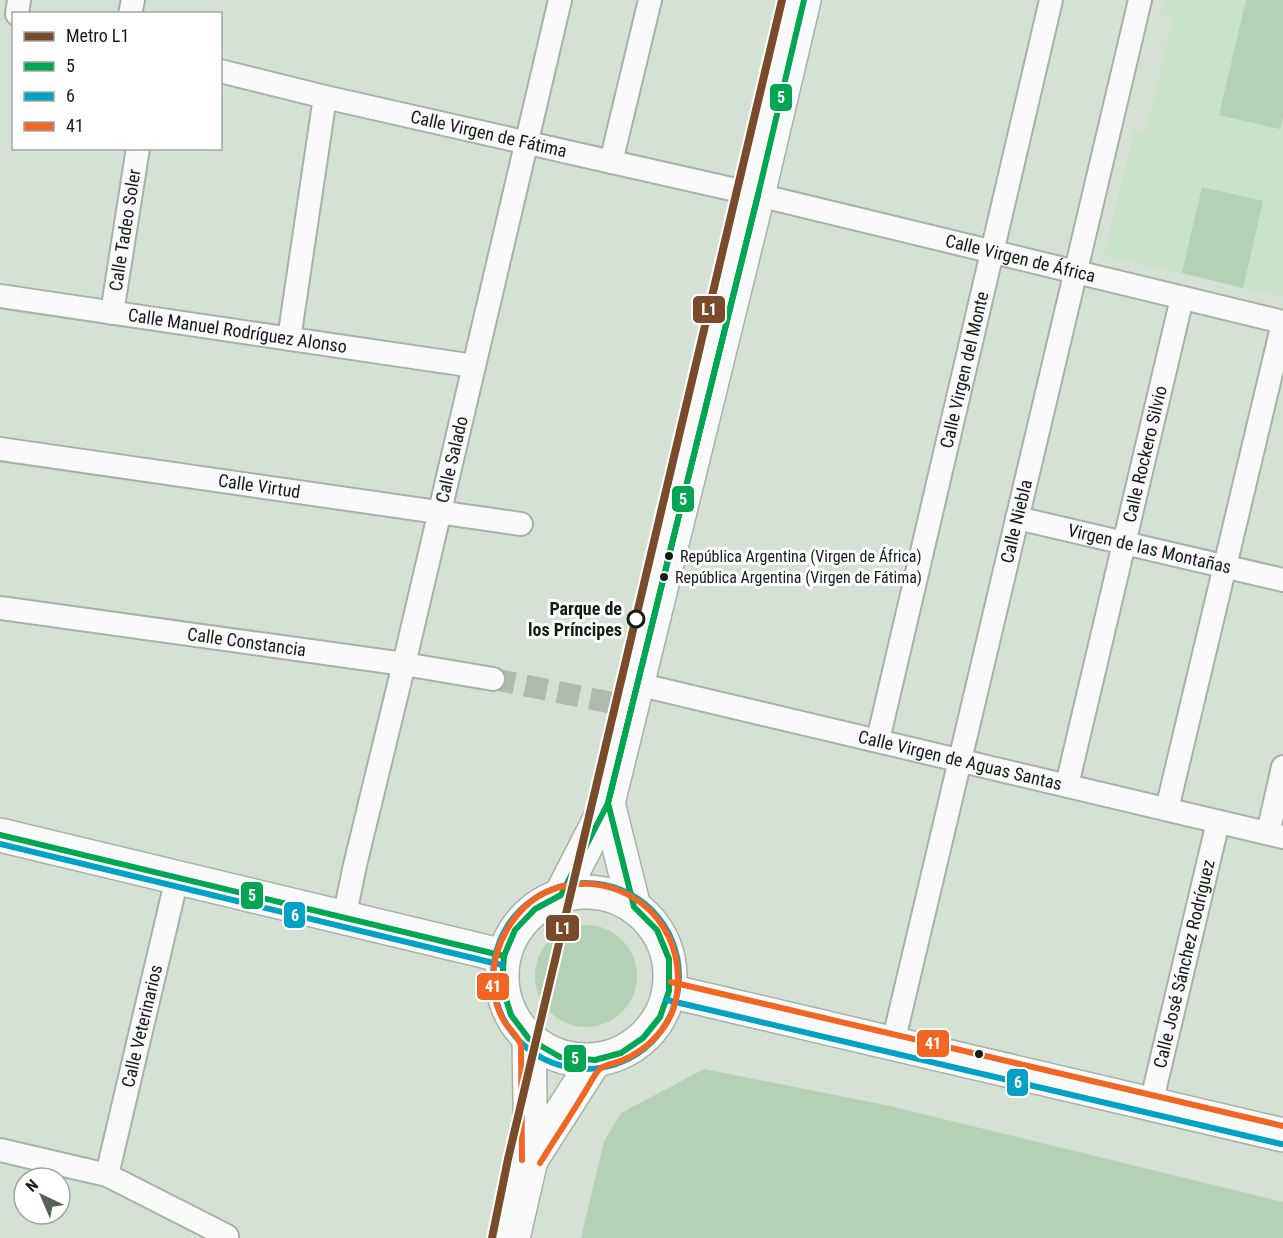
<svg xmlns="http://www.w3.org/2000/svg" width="1283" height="1238" font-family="'Roboto Condensed',sans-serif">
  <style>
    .built { fill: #cae1ca }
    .green { fill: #b5d1b5 }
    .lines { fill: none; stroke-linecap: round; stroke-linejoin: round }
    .street-tunnel { stroke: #aebaae; stroke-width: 22; stroke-dasharray: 22 11; stroke-linecap: butt }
    .street-casing { stroke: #a7b2a7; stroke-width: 26 }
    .primary-casing { stroke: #a7b2a7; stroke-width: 36 }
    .street { stroke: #f9faf9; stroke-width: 22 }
    .primary { stroke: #f9faf9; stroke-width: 33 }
    .bus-1-casing { stroke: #fff; stroke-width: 10 }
    .bus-2-casing { stroke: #fff; stroke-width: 10 }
    .bus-3-casing { stroke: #fff; stroke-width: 10 }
    .bus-1 { stroke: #00a651; stroke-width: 6 }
    .bus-2 { stroke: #01a2c5; stroke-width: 6 }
    .bus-3 { stroke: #f26522; stroke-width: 6 }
    .metro-1-casing { stroke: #fff; stroke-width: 12 }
    .metro-1 { stroke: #7a4b2a; stroke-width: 8 }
    .bus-dot { fill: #141d14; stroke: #fff; stroke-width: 2 }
    .stop-dot { fill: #fff; stroke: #141d14; stroke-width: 3 }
    .labels { text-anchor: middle; stroke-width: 6; stroke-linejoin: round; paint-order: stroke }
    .bus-label { font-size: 16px; fill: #141d14; stroke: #fff; text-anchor: start }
    .street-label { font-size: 18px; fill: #141d14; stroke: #fff }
    .stop-label { font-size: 18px; font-weight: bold; fill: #141d14; stroke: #fff; text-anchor: end }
    .line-badge { stroke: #fff; stroke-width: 2 }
    .badge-label { font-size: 16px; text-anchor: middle; font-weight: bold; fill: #fff }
  </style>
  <rect width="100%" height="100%" fill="#d4e1d4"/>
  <polygon class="built" points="1164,0 1283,0 1283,297 1104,255 1134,131 1145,134 1173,19 1160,16"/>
  <g class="green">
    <polygon points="1246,0 1283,0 1283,117 1280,129 1219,115"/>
    <polygon points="1202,187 1263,201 1243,288 1182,273"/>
    <circle cx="586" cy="976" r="51"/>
    <polygon points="704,1069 890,1106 1283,1202 1283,1238 581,1238 604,1141 621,1113"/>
  </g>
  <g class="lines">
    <polyline class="street-tunnel" points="493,679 633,707"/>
    <defs>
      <g id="street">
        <polyline points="17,14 19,0"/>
        <polyline points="130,14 133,0"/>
        <path id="s1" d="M220 71 325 97 758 195 1283 322"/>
        <polyline points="611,162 650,0"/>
        <path id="s2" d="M0 296 474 366"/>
        <path id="s3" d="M112 313 138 148"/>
        <polyline points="289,339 325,97"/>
        <path id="s4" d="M0 449 521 524"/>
        <path id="s5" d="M1017 518 1283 580"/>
        <path id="s6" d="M0 608 404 664 493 679"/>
        <path id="s7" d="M637 684 1283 837"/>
        <path id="s8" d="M878 740 1051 0"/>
        <path id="s9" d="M1067 785 1182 298"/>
        <polyline points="1167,809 1283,323"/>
        <polyline points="1268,833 1283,767"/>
        <path id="s10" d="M344 918 355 865 404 664 560 0"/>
        <path id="s11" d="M893 1043 1140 0"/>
        <path id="s12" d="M1151 1104 1218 822"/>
        <polyline points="0,1150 107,1175 227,1236"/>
        <path id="s13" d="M107 1175 177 878"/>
      </g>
      <g id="primary">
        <polyline points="608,803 634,907"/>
        <polyline points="0,835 504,956"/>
        <circle cx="586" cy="976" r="84"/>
        <polyline points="561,895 608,803 758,195 804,0"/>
        <polyline points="669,991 1283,1135"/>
        <polyline points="531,1160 595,1060"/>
        <polyline points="513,1238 531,1160 529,1039"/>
      </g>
    </defs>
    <use href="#street" class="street-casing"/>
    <use href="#primary" class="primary-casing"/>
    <use href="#street" class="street"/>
    <use href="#primary" class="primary"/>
    <defs>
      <g id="bus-1">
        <polyline points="758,195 804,0"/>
        <polygon points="608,803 634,907 657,930 669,959 669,991 660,1017 643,1038 621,1053 595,1060 560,1057 529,1039 511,1015 502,986 504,956 515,930 535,909 561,895"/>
        <polyline points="608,803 758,195"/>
        <polyline points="608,803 758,195"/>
        <polyline points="0,835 504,956"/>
      </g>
      <g id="bus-2">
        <polyline points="0,844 502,965"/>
        <circle cx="586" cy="976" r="93"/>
        <polyline points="667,1000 1281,1144"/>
      </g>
      <g id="bus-3">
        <polyline points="671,982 1283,1126"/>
        <path d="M522 1160 521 1046C519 1037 512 1032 506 1024 498 1013 493 995 493 981 493 941 519 898 560 887 614 872 670 909 677 965 679 980 678 995 673 1010 665 1032 644 1051 623 1060 617 1063 607 1064 601 1068 595 1072 590 1084 586 1090 571 1115 555 1139 540 1163"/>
      </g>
    </defs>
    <use href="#bus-1" class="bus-1-casing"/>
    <use href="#bus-2" class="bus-2-casing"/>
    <use href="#bus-3" class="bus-3-casing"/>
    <use href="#bus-1" class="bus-1"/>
    <use href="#bus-2" class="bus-2"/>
    <use href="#bus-3" class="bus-3"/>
    <defs>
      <polyline id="metro-1" points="492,1238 508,1159 782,0"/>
    </defs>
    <use href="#metro-1" class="metro-1-casing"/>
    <use href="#metro-1" class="metro-1"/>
  </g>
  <g class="bus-dot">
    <circle cx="669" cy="556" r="5"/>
    <circle cx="664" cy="577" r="5"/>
    <circle cx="979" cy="1054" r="5"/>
  </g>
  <circle class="stop-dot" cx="636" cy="619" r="8"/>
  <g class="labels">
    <g class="bus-label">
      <text x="680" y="562">República Argentina (Virgen de África)</text>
      <text x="675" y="583">República Argentina (Virgen de Fátima)</text>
    </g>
    <g class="street-label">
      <text dy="6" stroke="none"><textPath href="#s1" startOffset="276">Calle Virgen de Fátima</textPath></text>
      <text dy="6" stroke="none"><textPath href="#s3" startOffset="84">Calle Tadeo Soler</textPath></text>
      <text dy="6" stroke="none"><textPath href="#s1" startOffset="822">Calle Virgen de África</textPath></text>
      <text dy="6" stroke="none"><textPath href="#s2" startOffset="240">Calle Manuel Rodríguez Alonso</textPath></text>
      <text dy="6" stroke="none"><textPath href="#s8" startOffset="380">Calle Virgen del Monte</textPath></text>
      <text dy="6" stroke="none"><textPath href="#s9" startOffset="340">Calle Rockero Silvio</textPath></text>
      <text dy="6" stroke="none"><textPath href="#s10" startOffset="471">Calle Salado</textPath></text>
      <text dy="6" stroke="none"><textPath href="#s4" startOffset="262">Calle Virtud</textPath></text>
      <text dy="6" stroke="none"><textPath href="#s11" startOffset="536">Calle Niebla</textPath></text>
      <text dy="6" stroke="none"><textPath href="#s5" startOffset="136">Virgen de las Montañas</textPath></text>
      <text dy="6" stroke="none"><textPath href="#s6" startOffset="249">Calle Constancia</textPath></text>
      <text dy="6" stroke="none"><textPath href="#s7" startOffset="332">Calle Virgen de Aguas Santas</textPath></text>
      <text dy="6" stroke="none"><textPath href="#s12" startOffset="144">Calle José Sánchez Rodríguez</textPath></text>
      <text dy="6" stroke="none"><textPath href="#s13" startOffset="153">Calle Veterinarios</textPath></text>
    </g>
    <g class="stop-label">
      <text x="622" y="615">Parque de<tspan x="622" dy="21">los Príncipes</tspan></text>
    </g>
  </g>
  <g class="line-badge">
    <rect x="769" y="83" width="24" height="29" rx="6" fill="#00a651"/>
    <rect x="692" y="295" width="34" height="29" rx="6" fill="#7a4b2a"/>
    <rect x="671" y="485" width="24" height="28" rx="6" fill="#00a651"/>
    <rect x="240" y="881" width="24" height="29" rx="6" fill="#00a651"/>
    <rect x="283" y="901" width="23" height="28" rx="6" fill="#01a2c5"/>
    <rect x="545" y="914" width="35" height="28" rx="6" fill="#7a4b2a"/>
    <rect x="476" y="972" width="34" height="29" rx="6" fill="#f26522"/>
    <rect x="916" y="1029" width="34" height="29" rx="6" fill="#f26522"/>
    <rect x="563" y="1044" width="24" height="29" rx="6" fill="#00a651"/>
    <rect x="1006" y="1068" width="23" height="29" rx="6" fill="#01a2c5"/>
  </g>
  <g class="badge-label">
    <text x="781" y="103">5</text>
    <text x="709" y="315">L1</text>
    <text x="683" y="505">5</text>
    <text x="252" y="901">5</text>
    <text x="295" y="921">6</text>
    <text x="563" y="934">L1</text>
    <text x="493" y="992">41</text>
    <text x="933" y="1049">41</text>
    <text x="575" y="1064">5</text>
    <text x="1018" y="1088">6</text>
  </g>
  <rect x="12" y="12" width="210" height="138" fill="#ffffff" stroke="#a1a5a1" stroke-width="1.5"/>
  <rect x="24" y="32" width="30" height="9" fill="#7a4b2a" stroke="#a1a5a1" stroke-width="1.5"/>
  <text x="66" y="42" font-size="18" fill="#141d14">Metro L1</text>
  <rect x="24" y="62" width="30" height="9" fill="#00a651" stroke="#a1a5a1" stroke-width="1.5"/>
  <text x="66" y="72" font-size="18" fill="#141d14">5</text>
  <rect x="24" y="92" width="30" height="9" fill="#01a2c5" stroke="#a1a5a1" stroke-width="1.5"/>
  <text x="66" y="102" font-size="18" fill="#141d14">6</text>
  <rect x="24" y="122" width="30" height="9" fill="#f26522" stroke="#a1a5a1" stroke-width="1.5"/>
  <text x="66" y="132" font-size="18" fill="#141d14">41</text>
  <g transform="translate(42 1196) rotate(316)"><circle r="28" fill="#ffffff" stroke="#a1a5a1" stroke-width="1.5"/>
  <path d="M0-4.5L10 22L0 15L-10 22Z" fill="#576257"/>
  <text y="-9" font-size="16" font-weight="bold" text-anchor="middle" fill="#141d14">N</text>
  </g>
</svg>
